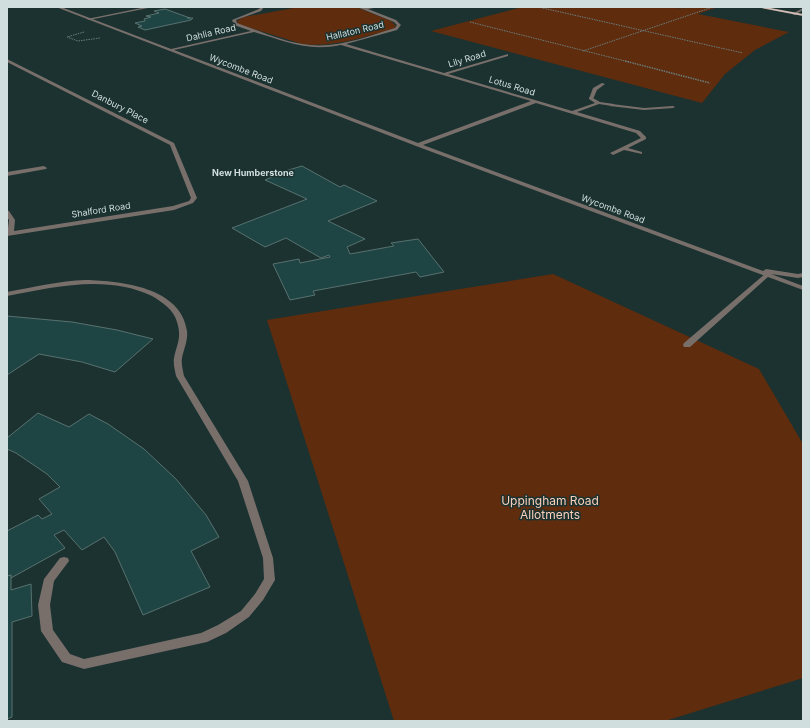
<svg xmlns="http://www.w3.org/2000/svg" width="810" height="728" font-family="Inter,sans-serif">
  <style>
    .green { fill: #5f2c0d }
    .building { fill: #1e4543; stroke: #58716f }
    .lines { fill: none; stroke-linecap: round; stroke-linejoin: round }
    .path-far1 { stroke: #6b7e7d; stroke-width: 1; stroke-dasharray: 1.5 1; stroke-linecap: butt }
    .path { stroke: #6b7e7d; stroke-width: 1.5; stroke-dasharray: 1.5 1; stroke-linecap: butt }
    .service { fill: #786f6b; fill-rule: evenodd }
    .minor { fill: #786f6b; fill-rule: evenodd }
    .trunk { fill: #d2beb4; fill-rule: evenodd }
    .labels { text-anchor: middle; stroke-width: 3; stroke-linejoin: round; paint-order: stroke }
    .far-street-label { font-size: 9px; fill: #d0dedd; stroke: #1b3231 }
    .far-neighbourhood-label { font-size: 9px; font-weight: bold; fill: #d0dedd; stroke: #1b3231 }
    .near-park-label { font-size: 12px; fill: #f9cfba; stroke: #1b3231 }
  </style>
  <rect width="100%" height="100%" fill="#1b3231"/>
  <g class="green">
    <path d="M299 7H356L391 21 396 26 393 29C363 37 333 48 302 44L238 24 237 21 244 17Z"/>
    <path d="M522 7H666C681 10 702 7 718 7L698 14 789 32 755 50 725 74 702 103 431 31Z"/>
    <polygon points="553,274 759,369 803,444 803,678 665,721 394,721 267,320"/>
  </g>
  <g class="building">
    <polygon points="165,9 190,18 187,18 193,18 191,20 145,30 138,27 142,26 135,23 145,21 144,19 151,17 146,16 159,13 154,11"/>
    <polygon points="302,166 340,187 344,185 377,201 328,221 365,239 347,247 350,254 394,246 391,243 418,239 444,272 420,277 416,272 313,291 315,295 290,300 273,264 299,259 300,263 330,257 329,255 321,258 286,238 265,247 232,228 307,199 265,180 277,175 275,174"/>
    <polygon points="7,316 72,322 117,330 153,339 115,372 82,362 39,354 7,375"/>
    <polygon points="38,413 69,427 89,414 108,424 144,449 176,479 206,515 219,537 191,551 210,587 143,615 115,552 104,537 82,550 64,530 54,535 65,548 11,578 11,575 7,576 7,531 38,515 42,519 52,514 39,499 60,487 47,474 16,453 7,449 7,438"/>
    <polygon points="11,575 11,590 31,584 32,616 12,622 12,717 7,719 7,576"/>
  </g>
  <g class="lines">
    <g class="path-far1">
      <polyline points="538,7 743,53"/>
      <polyline points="470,22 629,62"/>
      <polyline points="84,32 67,37 78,41 100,38"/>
      <polyline points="583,51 713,7"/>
    </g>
    <polyline class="path" points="625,61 710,83"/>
    <g class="service">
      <polygon points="146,7 153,7 89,20 87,19"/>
      <polygon points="602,83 605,84 597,90 593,99 589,99 593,88"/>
      <polygon points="612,104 644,108 673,106 675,107 673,108 644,110 610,106 610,105"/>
      <polygon points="44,166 47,168 46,169 7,176 7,172"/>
      <polygon points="767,273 769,274 769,276 690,347 684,347 683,345 684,343 765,274"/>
      <path d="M86 280C121 281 181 287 187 331 188 341 184 348 182 358 181 364 183 370 184 376L248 481 273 558 275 580 263 600 249 617 226 633 207 642 84 669 62 662 41 631 38 605 44 579 60 558 64 557 68 558 69 561 54 581 50 605 53 630 70 654 84 659 201 633 218 625 241 611 255 594 264 579 263 558 238 481 176 376C175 370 173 364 174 358 177 343 182 338 177 322 174 310 162 302 152 296 107 274 53 287 7 296V292C34 287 59 281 86 280Z"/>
    </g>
    <g class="minor">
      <path d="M56 7H61L171 49 251 31 234 25 232 20 259 9 260 7H264L261 11 236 20 237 23C260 31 285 43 310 45 339 48 368 36 395 28L397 25 394 22 357 7H380L368 9 396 20 401 25 397 30 346 44 444 73 508 54V56L448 74 572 111 595 103 589 99V97H591L600 102 614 104V105L612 106 599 104 577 112 640 131 646 137V139L628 148 642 152V154L624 150 613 155 610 153 641 138 636 133 536 103 423 145 763 271 766 269 798 274 803 273V277L798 278 771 274 803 286V290L416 146ZM254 32C286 41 306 52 341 45L531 101 418 143 174 50Z"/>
      <polygon points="803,8 803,10 795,15 792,14"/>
      <polygon points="7,59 174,143 197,198 193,203 174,210 7,236 9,220 7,217 7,210 9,211 15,220 14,231 173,206 189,201 191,198 170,145 7,62"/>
    </g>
    <polygon class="trunk" points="756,7 765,7 803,14 803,16"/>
  </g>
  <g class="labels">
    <g class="far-street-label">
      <text transform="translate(355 31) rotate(-13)" y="3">Hallaton Road</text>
      <text transform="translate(211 33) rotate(-13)" y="3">Dahlia Road</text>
      <text transform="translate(467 59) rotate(-17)" y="3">Lily Road</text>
      <text transform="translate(241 69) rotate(21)" y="3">Wycombe Road</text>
      <text transform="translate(512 86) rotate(17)" y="3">Lotus Road</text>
      <text transform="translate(120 107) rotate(27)" y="3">Danbury Place</text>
      <text transform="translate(613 209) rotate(20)" y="3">Wycombe Road</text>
      <text transform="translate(101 210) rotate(-9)" y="3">Shalford Road</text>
    </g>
    <g class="far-neighbourhood-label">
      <text x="253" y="176">New Humberstone</text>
    </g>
    <g class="near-park-label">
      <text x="550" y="505">Uppingham Road<tspan x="550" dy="14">Allotments</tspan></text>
    </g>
  </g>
  <rect width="810" height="728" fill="none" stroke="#d0dedd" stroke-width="16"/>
</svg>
